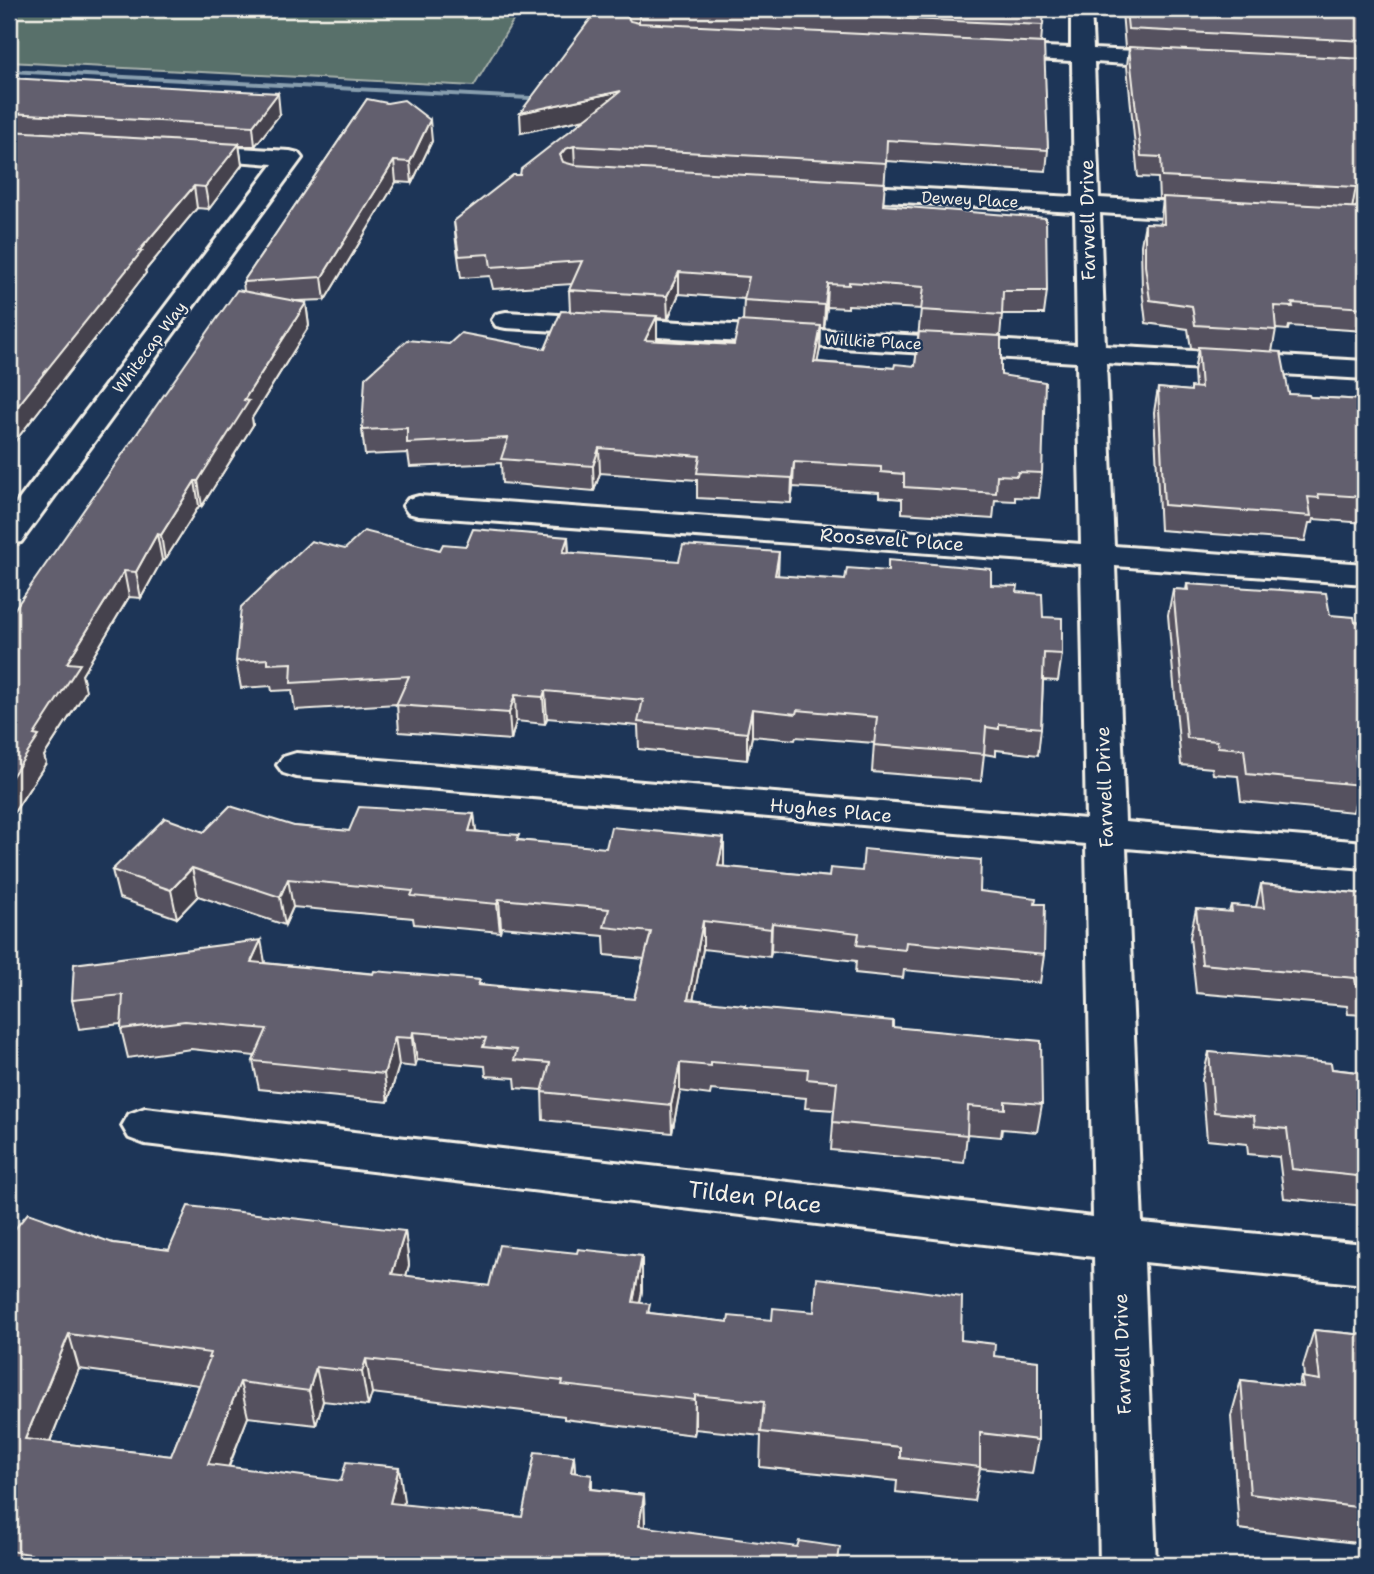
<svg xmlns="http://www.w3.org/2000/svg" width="1374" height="1574" font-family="'Shantell Sans',sans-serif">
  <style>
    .green { fill: #586f6b; stroke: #a6b0aa; stroke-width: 2 }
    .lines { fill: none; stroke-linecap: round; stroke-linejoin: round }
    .stream { fill: #889eae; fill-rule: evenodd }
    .street-casing { stroke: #f4f1e8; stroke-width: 6 }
    .street { fill: #1d3557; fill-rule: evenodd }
    .wall { fill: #54515f; stroke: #f4f1e8; stroke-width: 2; fill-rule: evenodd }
    .shaded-wall { fill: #45424d; stroke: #f4f1e8; stroke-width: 2 }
    .building { fill: #625e6e; stroke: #f4f1e8; stroke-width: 2; fill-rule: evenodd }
    .labels { text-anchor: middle; stroke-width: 5; stroke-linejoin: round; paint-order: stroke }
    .far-street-label { font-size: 16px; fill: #f4f1e8; stroke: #1d3557 }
    .street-label { font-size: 19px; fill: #f4f1e8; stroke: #1d3557 }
    .near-street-label { font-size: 23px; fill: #f4f1e8; stroke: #1d3557 }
  </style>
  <rect width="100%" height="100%" fill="#1d3557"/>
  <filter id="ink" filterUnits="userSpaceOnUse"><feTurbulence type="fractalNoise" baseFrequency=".0143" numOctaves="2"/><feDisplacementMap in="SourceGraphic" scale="14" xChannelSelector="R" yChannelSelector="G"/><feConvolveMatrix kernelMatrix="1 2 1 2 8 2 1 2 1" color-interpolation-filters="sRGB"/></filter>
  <g filter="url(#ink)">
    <polygon class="green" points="9,9 520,9 474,86 9,62"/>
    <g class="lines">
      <polygon class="stream" points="9,69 549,97 553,99 549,101 9,73"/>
      <defs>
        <g id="street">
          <polygon points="1071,9 1091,9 1093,49 1179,53 1187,55 1190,60 1187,65 1179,67 1094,62 1099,198 1212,204 1221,207 1225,212 1221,217 1212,220 1100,213 1105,346 1365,361 1365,379 1106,363 1114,546 1365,564 1365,584 1115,566 1125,822 1365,842 1365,868 1126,848 1142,1223 1365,1244 1365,1284 1144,1262 1156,1565 1100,1565 1094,1257 145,1144 129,1138 122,1126 129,1114 145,1108 1093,1217 1086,844 296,777 283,773 277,765 283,757 296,753 1086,819 1081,564 419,516 408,513 403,506 408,499 419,496 1081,544 1077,362 506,328 496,326 492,320 496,314 506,312 1077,345 1075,212 832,198 823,196 820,191 823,186 832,184 1074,197 1072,61 991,57 983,56 980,51 983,46 991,45 1071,48"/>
          <polygon points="189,145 290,151 298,153 302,158 21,542 9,545 9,513 273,164 181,157 177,152 181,147"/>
        </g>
      </defs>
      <use href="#street" class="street-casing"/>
      <use href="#street" class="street"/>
    </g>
    <g class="wall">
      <path d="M597 9H1044L1041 43 1048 150 1046 171 886 161 883 204V205L1047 291 1044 314H1002L1000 336 1001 375 1042 473 1039 498 1015 497V501L995 500 993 519 902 513V499L879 497V492L793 487 791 503 697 498V480L600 473 594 491 502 483 501 463 410 467 408 453 365 455 362 430 449 344 545 349 570 311 569 290 572 284 493 289 490 276 461 278 456 242 454 221 520 175 585 119 521 133ZM679 294 744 299 743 321 734 345 657 341V318L668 319ZM848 305 921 309 915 366 894 368 817 362 820 349 821 328H824L827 307 848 308Z"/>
      <polygon points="1093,9 1365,9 1365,201 1353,208 1365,208 1365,333 1365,331 1289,326 1288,330 1276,329 1272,352 1289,394 1310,397 1365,400 1365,523 1314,519 1313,523 1309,523 1305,541 1160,530 1154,412 1158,388 1191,391 1195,388 1194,371 1198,349 1191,348 1188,329 1146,323 1142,289 1141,245 1145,223 1160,224 1163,199 1159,199 1158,178 1138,177 1127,66 1129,48 1125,48 1122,11 1094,10"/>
      <polygon points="9,78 280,114 255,146 239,146 242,165 209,209 197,208 145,271 146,273 9,449"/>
      <polygon points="367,99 432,141 412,183 396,182 325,300 296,301 306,303 309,326 252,418 253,425 202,506 199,506 165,560 162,560 141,598 129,597 82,675 86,691 44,756 46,763 9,820 9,617 244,291 243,282"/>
      <polygon points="568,537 569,553 779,576 845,580 991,585 1017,592 1043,617 1062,654 1058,681 1043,680 1041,728 1038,755 996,750 996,756 984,754 981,781 872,772 874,743 796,737 795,740 752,736 747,760 639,749 638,726 547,718 545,724 516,721 511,740 399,732 397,704 295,710 292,690 272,691 271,686 241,688 236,661 345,549 440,550 466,546"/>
      <polygon points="1187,584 1330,615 1355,622 1365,623 1365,783 1359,783 1360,785 1353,812 1241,801 1238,776 1213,774 1212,768 1181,765 1168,615 1173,589 1186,590"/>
      <polygon points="474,814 476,831 519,840 724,867 980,891 1035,904 1044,955 1040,983 904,970 903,978 855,973 856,961 771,951 770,957 703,949 693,999 745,1007 893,1027 1042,1104 1037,1132 1002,1129 1001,1137 967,1134 964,1163 831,1150 834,1110 805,1108 806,1098 711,1090 710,1095 680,1091 672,1133 543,1120 542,1090 516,1088 515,1078 486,1076 485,1066 417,1060 415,1067 399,1065 388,1102 259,1089 253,1061 255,1056 191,1049 128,1058 121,1029 121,1024 79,1029 72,1000 265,963 634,999 644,959 605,955 604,936 501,927 500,932 414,924 413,918 293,907 285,925 198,896 177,918 119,898 112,870 204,832 294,826 349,831"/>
      <polygon points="1261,884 1365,894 1365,1015 1348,1014 1347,1006 1196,993 1190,937 1196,909 1229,912 1231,905 1256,907"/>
      <polygon points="1209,1052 1332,1069 1365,1073 1365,1206 1284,1198 1279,1157 1248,1154 1247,1144 1207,1140 1202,1080"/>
      <path d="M405 1231 409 1265 406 1276 489 1286 642 1291 640 1303 650 1313 728 1322 961 1340 994 1356 1038 1440 1032 1474 980 1468 974 1501 896 1492 897 1481 760 1467 761 1436 695 1429 694 1435 564 1419V1416L372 1393 368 1406 323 1401 316 1425 248 1417 229 1467 404 1501 403 1505 522 1517 574 1456 575 1473 592 1475V1489L644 1495 645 1527 838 1561 869 1565H9V1236L113 1243 169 1250ZM79 1369 199 1385 171 1456 50 1442Z"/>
      <polygon points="1314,1330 1365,1335 1365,1544 1239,1529 1231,1416 1241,1380 1298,1387 1301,1377 1304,1378 1303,1366"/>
    </g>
    <g class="shaded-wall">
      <polygon points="634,9 639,9 639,25 626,32 626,13"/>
      <polygon points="621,91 621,111 521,133 520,113"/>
      <polygon points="278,93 280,114 255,146 253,126"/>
      <polygon points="430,120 432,141 412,183 410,162"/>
      <polygon points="239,144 242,165 209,209 205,187"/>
      <polygon points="574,146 575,167 561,176 560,155 565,149"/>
      <polygon points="394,161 396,182 325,300 322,277"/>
      <polygon points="1365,182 1365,201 1352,209 1356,187"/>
      <polygon points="194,186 197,208 145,271 146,273 9,449 9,417 139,251"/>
      <polygon points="679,272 679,294 668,319 667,296"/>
      <polygon points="828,284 827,307 824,328 825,305"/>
      <polygon points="306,303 309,326 252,418 253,425 202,506 198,481 244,400"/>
      <polygon points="657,316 657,340 646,364 645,340"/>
      <polygon points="821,326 820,349 813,385 814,362"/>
      <polygon points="599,448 600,473 594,491 593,466"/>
      <polygon points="794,462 793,487 791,503 792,478"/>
      <polygon points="195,481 199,506 165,560 161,535"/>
      <polygon points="157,534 162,560 141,598 136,572"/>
      <polygon points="568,537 569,562 563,552"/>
      <polygon points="779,552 778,578 775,575"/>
      <polygon points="124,571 129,597 82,675 86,691 44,756 46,763 9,820 9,781 67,663"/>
      <polygon points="545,691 547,718 545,724 543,697"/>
      <polygon points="515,695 516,721 511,740 509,713"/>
      <polygon points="752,709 752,736 747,760 747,733"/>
      <polygon points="474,814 477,842 469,831"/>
      <polygon points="724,838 724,865 718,894 718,866"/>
      <polygon points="192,868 198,896 177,918 171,890"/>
      <polygon points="288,879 293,907 285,925 280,897"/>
      <polygon points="499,899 501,927 500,932 497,904"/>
      <polygon points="703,921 703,949 688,1027 688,999"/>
      <polygon points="772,923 771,951 770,957 771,929"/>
      <polygon points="261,940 266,968 251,962"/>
      <polygon points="413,1032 417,1060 415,1067 412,1038"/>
      <polygon points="395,1037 399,1065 388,1102 384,1074"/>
      <polygon points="680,1063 680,1091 672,1133 671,1105"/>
      <polygon points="405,1231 409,1265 397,1309 392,1274"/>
      <polygon points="642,1256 642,1291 634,1336 633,1302"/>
      <polygon points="69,1334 79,1369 37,1473 25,1439"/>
      <polygon points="366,1359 372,1393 368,1406 362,1372"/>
      <polygon points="316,1367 323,1401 316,1425 309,1391"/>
      <polygon points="240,1382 248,1417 216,1498 208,1464"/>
      <polygon points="695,1395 695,1429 694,1435 695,1400"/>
      <polygon points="574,1456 576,1490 571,1472"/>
      <polygon points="399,1467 404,1501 395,1537 390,1503"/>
      <polygon points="644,1495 645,1529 639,1526"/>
    </g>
    <g class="building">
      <polygon points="598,9 634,9 626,13 630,21 639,23 1044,43 1048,150 887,140 886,163 574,146 565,149 560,155 563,162 574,165 885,183 883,205 1046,218 1047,291 1003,291 1002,315 921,310 924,287 849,282 849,285 828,284 825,305 744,300 749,277 679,272 667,296 569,290 582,261 491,267 489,254 459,256 454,221 513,175 520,175 521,169 621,91 520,113"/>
      <polygon points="689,9 1044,9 1043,25"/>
      <polygon points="1126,9 1365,9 1365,41 1128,29"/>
      <polygon points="1129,47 1365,59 1365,182 1356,187 1162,177 1161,157 1141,156"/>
      <polygon points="9,78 278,93 253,126 9,113"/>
      <polygon points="367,99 387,103 404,100 430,120 410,162 394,161 322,277 243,282"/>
      <polygon points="9,131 239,144 205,187 194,186 139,251 142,251 9,417"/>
      <polygon points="1163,197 1365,208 1365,308 1292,303 1293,307 1274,306 1276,330 1195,325 1192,306 1150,300 1145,266 1145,223 1164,224"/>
      <polygon points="237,290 306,303 244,400 249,401 198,481 195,481 161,535 157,534 136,572 124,571 67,663 80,664 34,735 39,736 9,781 9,617"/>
      <polygon points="561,311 657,316 645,340 734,345 739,321 821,326 814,362 894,368 895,364 915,366 919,332 1001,336 1001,375 1045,382 1042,473 1018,472 1017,476 997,475 996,493 904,487 904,474 881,472 881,467 794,462 792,478 697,473 700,456 599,448 593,466 501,459 508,438 407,443 407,428 362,430 365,378 407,340 449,344 461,333 545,349"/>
      <polygon points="1198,347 1281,352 1289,394 1309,395 1310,397 1365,400 1365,497 1318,494 1319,498 1308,497 1311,516 1164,505 1158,388 1191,391 1191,387 1201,388"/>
      <polygon points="473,529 568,537 563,552 679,561 683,545 779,552 775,575 845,580 847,568 888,571 888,560 991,569 991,585 1018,586 1017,592 1042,594 1043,617 1062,618 1062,654 1044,653 1041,728 999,724 999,729 986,727 984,754 874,745 877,717 797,710 796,714 752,709 747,733 638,722 643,700 545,691 543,697 515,695 509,713 396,705 409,676 291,683 292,663 268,664 268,659 236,661 241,607 311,541 345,549 364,531 440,550 443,544 466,546"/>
      <polygon points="1187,584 1326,593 1330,615 1354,617 1355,622 1365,623 1365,755 1355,755 1360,785 1247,774 1244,749 1218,747 1217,741 1187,738 1173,589 1188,590"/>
      <polygon points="230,806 294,826 349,831 359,807 474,814 469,831 519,835 517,840 606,848 611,827 724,838 718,866 829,877 830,868 862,871 864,849 981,860 980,891 1036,898 1035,904 1045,904 1044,955 906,942 905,950 857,945 859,933 772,923 771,929 703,921 688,999 745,1005 744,1007 893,1021 893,1027 1041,1041 1042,1104 1005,1101 1005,1109 968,1106 967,1135 833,1122 837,1082 807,1079 808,1069 711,1062 711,1066 680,1063 671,1105 542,1092 550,1063 514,1060 517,1050 483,1047 486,1038 413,1032 412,1038 395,1037 384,1074 253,1061 267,1029 185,1021 121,1029 123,995 72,1000 74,964 261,940 251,962 373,974 374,971 480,980 478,985 634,999 651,932 604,927 609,909 499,899 497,904 411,896 413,891 288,879 280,897 192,868 171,890 112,870 165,818 204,832"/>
      <polygon points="1261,884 1365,894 1365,986 1356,985 1355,978 1202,964 1196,909 1232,912 1231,905 1264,908"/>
      <polygon points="1209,1052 1331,1063 1332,1069 1365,1073 1365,1177 1292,1169 1287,1129 1255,1126 1254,1116 1214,1112"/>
      <path d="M188 1206 405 1231 392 1274 489 1286 499 1245 577 1253 578 1249 642 1256 633 1302 650 1304 648 1313 728 1322 729 1316 772 1320 773 1308 814 1312 817 1278 878 1285 962 1297 961 1340 995 1344 994 1356 1038 1361V1440L980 1433V1467L900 1458V1447L761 1432 764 1402 695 1395V1400L562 1385 563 1381 366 1359 362 1372 316 1367 309 1391 240 1382 208 1464 341 1481 346 1462 399 1467 390 1503 522 1517 535 1452 574 1456 571 1472 592 1475 590 1489 644 1495 639 1526 797 1547 799 1541 840 1547 838 1561 869 1565H27L31 1554 9 1551V1236L28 1213 113 1243 169 1250ZM69 1334 210 1353 208 1358H210L171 1456 25 1439Z"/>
      <polygon points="1314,1330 1365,1335 1365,1508 1250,1494 1241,1380 1303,1387 1301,1377 1320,1380"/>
    </g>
  </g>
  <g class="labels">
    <g class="far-street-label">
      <text transform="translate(970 199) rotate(3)" y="6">Dewey Place</text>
      <text transform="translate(873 341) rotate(3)" y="6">Willkie Place</text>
      <text transform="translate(149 347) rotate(-53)" y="6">Whitecap Way</text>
    </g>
    <g class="street-label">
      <text transform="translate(1087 220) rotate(-91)" y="7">Farwell Drive</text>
      <text transform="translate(892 539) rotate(4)" y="7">Roosevelt Place</text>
      <text transform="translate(1104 787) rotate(-92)" y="7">Farwell Drive</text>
      <text transform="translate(831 810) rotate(5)" y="7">Hughes Place</text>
      <text transform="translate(1122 1354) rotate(-92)" y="7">Farwell Drive</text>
    </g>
    <g class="near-street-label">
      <text transform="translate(755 1197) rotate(7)" y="8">Tilden Place</text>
    </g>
  </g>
  <rect width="1374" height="1574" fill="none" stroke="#1d3557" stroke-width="35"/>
  <rect x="18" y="18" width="1339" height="1539" fill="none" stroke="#f4f1e8" stroke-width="2.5" filter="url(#ink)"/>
</svg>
